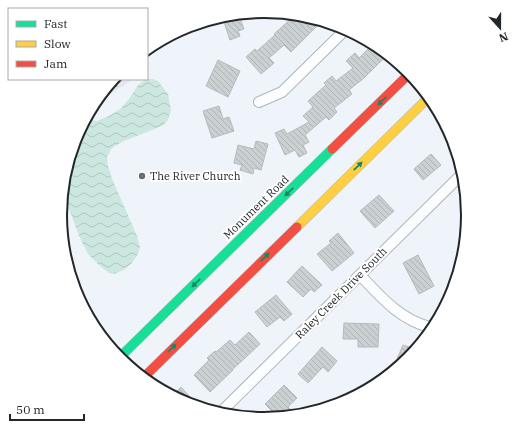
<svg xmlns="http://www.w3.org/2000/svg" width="528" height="430" font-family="'IBM Plex Serif',serif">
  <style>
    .forest { fill: url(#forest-firs) }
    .water { fill: url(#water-waves) }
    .building { fill: url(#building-back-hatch); stroke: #b5babd }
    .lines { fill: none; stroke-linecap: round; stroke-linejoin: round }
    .street-casing { stroke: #b0b5b9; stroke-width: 12 }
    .fast-casing { stroke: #b0b5b9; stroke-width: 10 }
    .slow-casing { stroke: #b0b5b9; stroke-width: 10 }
    .jam-casing { stroke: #b0b5b9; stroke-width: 10 }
    .street { stroke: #fcfdfe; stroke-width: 10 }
    .fast { stroke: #16e098; stroke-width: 9 }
    .slow { stroke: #ffcf43; stroke-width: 9 }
    .jam { stroke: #f24e42; stroke-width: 9 }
    .oneway { fill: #1c8461 }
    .poi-dot { fill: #696f72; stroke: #fff; stroke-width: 1.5 }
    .labels { text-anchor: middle; stroke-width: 4; stroke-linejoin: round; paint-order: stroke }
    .poi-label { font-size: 11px; fill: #22272a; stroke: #fff; text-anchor: start }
    .street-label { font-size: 11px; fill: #22272a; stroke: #fff }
    .rim { fill: none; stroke: #22272a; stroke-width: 2 }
  </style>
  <defs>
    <pattern id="forest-firs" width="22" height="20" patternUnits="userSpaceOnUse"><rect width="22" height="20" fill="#e6e4f1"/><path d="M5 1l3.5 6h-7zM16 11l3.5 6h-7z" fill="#c5c4cf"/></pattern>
    <pattern id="water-waves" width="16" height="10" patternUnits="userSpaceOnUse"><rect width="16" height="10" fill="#cce7e0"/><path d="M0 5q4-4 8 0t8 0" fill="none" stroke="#afc6c0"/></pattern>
    <pattern id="building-back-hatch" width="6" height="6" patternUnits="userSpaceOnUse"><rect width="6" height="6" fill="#cbd1d3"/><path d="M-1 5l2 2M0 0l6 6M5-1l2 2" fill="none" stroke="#aeb3b5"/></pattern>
  </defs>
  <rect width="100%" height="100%" fill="#eef4f9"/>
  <polygon class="forest" points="114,79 133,79 102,100 100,100"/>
  <polygon class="water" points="146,79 153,79 158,81 168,94 171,110 168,120 162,126 124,141 112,148 107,157 108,166 113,181 137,236 140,247 138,254 132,263 124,270 114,274 109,273 99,265 88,254 79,236 64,195 76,137 87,119 97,121 109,116 120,109 129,99 138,85"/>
  <g class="building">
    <polygon points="239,16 244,29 238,31 240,36 230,40 223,19"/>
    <polygon points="293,17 321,22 291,52 284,45 269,58 274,63 261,74 246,57 255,49 257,51 275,35 274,34"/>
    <polygon points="370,47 383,59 364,78 349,90 352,94 334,108 337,112 329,120 326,117 305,135 309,142 303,145 307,153 299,157 295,150 285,155 275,133 284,129 287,134 309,122 303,116 313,107 308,101 326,85 324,83 332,76 336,81 353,68 346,61 355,53 359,58"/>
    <polygon points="218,60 240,71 228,97 206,86"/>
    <polygon points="219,106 223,119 229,117 234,131 212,138 203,111"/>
    <polygon points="256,141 268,144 261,170 254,168 253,174 240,170 242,165 234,163 238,145 254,149"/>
    <polygon points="431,154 441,165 423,180 414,169"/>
    <polygon points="379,195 394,211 375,228 360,211"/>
    <polygon points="338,233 354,253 332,271 317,254 331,243 329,241"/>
    <polygon points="418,255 434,286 419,294 403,263"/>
    <polygon points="302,266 322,285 314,292 311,289 303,297 287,282"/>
    <polygon points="276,295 292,314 284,321 280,317 267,327 255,312"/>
    <polygon points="344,323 379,324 378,347 358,347 358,339 343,339"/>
    <polygon points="249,332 260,344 232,370 233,370 210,392 194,375 209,360 207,358 215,351 216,352 230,340 235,345"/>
    <polygon points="403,345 415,349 408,359 404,362 397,359"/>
    <polygon points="322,347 337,361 328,372 323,367 308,383 298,374"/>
    <polygon points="284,385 297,398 288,407 294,413 277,416 265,404"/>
    <polygon points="181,387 198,406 186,403 173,395"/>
  </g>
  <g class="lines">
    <defs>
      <g id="street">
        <polyline points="259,102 282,92 346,29"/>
        <path d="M360 275C380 296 400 320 430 327"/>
        <polyline points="222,411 460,176"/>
      </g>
      <polyline id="fast" points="119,358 332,149"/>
      <polyline id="slow" points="297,227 427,99"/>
      <g id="jam">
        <polyline points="332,149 410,73"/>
        <polyline points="145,376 297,227"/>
      </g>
    </defs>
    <use href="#street" class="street-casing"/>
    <use href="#fast" class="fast-casing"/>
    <use href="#slow" class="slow-casing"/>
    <use href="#jam" class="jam-casing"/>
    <use href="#street" class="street"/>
    <use href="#fast" class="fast"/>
    <use href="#slow" class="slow"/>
    <use href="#jam" class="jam"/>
  </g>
  <defs><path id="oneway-solid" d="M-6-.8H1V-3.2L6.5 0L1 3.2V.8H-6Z"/></defs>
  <g class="oneway">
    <use href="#oneway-solid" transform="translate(382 101) rotate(136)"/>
    <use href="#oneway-solid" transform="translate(358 166) rotate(-44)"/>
    <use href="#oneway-solid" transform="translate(289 192) rotate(136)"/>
    <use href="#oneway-solid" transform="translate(265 257) rotate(-44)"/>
    <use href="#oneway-solid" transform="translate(196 283) rotate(136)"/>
    <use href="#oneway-solid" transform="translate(172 348) rotate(-45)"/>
  </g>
  <circle class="poi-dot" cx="142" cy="176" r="4"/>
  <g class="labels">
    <g class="poi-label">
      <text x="150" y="180">The River Church</text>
    </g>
    <g class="street-label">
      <text transform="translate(256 207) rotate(-44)" y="4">Monument Road</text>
      <text transform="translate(341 293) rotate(-45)" y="4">Raley Creek Drive South</text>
    </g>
  </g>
  <path d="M0 0H528V430H0ZM67 215a197 197 0 1 1 394 0a197 197 0 1 1-394 0Z" fill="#fff" fill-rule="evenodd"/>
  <path class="rim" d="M67 215a197 197 0 1 1 394 0a197 197 0 1 1-394 0Z"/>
  <rect x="8" y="8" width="140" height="72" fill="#ffffff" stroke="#a7a9aa"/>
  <rect x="16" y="21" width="20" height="6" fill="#16e098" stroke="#a7a9aa"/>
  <text x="44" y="28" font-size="12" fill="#22272a">Fast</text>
  <rect x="16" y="41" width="20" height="6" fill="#ffcf43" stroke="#a7a9aa"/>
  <text x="44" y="48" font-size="12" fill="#22272a">Slow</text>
  <rect x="16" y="61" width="20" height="6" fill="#f24e42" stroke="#a7a9aa"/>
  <text x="44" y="68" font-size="12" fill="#22272a">Jam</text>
  <g transform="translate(500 28) rotate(159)" stroke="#ffffff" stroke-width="3" paint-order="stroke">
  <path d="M0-3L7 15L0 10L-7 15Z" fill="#22272a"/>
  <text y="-6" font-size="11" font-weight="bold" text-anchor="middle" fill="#22272a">N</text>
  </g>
  <path d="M10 414v6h74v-6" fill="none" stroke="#22272a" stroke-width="2"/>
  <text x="16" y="414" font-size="12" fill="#22272a" stroke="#ffffff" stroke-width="3" paint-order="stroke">50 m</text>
</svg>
